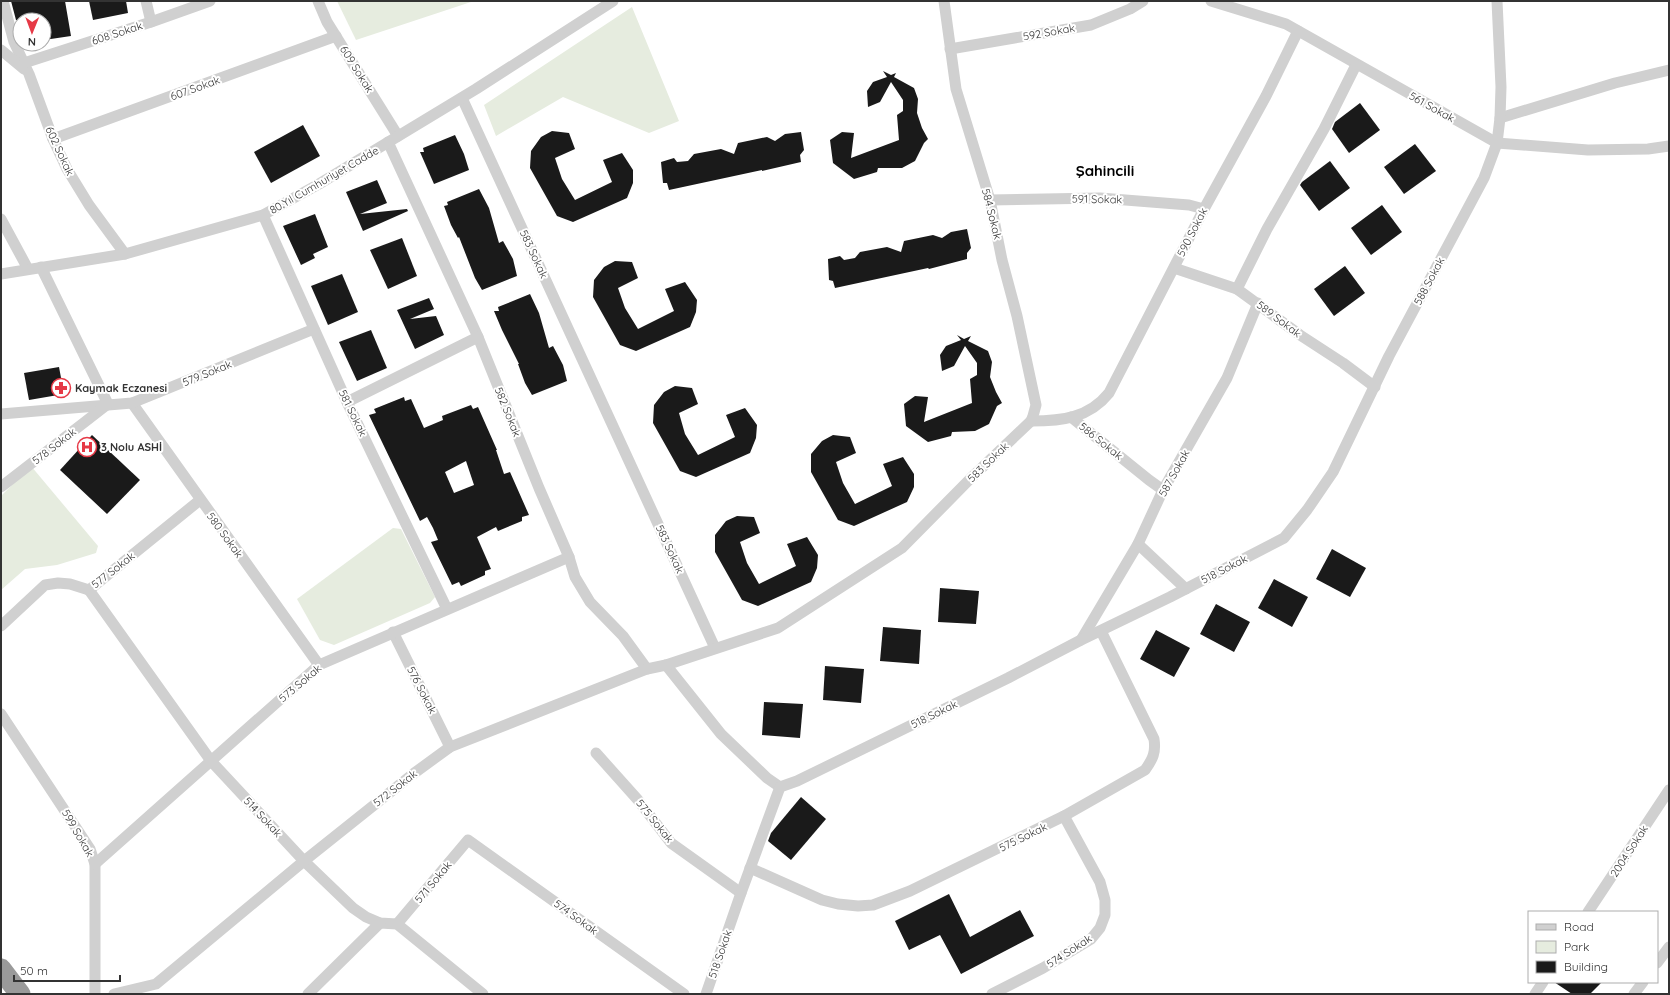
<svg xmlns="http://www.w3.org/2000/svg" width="1670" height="995" font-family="Quicksand,sans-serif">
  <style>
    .green { fill: #e6ecdf }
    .building { fill: #1a1a1a; fill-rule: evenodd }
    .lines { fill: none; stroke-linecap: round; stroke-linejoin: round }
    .street { stroke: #d0d0d0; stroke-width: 11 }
    .highway { stroke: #9a9a9a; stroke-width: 21 }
    .labels { text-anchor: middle; stroke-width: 4; stroke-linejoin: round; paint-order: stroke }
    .street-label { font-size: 11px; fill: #333; stroke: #fff }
    .poi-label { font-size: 11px; font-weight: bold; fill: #333; stroke: #fff; text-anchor: start }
    .district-label { font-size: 15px; font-weight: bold; fill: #000; stroke: #fff }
  </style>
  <rect width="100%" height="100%" fill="#fff"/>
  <g class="green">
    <polygon points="337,1 474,1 356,40"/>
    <polygon points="632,7 679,121 649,133 563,97 496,136 484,105"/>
    <polygon points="31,466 98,546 96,553 57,565 25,569 1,590 1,496"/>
    <polygon points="393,528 401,529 435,597 430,603 334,645 320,640 297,599"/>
  </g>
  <g class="building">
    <polygon points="11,1 65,1 71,36 44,40 44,20 16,20"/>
    <polygon points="89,1 126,1 128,13 93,20"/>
    <polygon points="883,71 891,75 896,73 894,77 914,88 918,99 917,113 922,128 928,139 924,143 915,161 902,168 878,168 877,172 854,179 833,163 830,140 842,132 854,133 851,158 899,140 897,115 903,111 903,100 891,82 880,102 868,107 867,91 873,82 887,77"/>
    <polygon points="1360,103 1380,130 1349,153 1332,129 1335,122"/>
    <polygon points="303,125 320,156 271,183 254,152"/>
    <polygon points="552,131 569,133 575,149 555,158 562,179 575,200 612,182 603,160 622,153 633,170 633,183 627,198 573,222 557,216 530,168 531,151 541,137"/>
    <polygon points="801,132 804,150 800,155 801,162 762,171 762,170 669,190 667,183 663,183 661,162 674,158 677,162 688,161 694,154 721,149 734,154 738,143 767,137 775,141 785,134"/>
    <polygon points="455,135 464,154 469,170 434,184 420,152 424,152 423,148"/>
    <polygon points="1415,144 1436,171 1404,194 1384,167"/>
    <polygon points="1330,161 1350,188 1319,211 1300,185 1302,182"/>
    <polygon points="377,180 387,203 360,214 407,209 408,211 363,231 346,192"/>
    <polygon points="479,189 489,208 499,243 503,241 513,259 517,276 482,290 475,278 459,237 458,238 451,225 444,206 448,205 447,202"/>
    <polygon points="1382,205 1402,232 1371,255 1351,228"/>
    <polygon points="315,214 328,247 313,254 315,258 301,265 283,226"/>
    <polygon points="967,229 971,248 967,253 967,259 929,269 928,268 835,288 833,281 829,280 828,259 840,256 844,260 855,258 860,252 887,247 901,252 904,241 933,235 942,238 951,232"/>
    <polygon points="402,238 417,276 388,289 370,250"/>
    <polygon points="615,261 632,262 638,278 618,288 625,308 638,329 674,311 665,289 685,282 697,300 696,312 690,327 636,351 620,345 593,297 594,280 604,267"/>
    <polygon points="1345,266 1365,293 1334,316 1314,289"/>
    <polygon points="342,274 358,312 328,325 311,286"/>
    <polygon points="530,294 539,313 549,348 553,346 563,365 567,381 532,395 525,383 518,364 519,364 502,330 494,311 499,311 498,307"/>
    <polygon points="429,298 434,309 410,319 436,316 444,335 415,349 397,310"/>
    <polygon points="371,330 387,368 357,381 339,342"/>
    <polygon points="957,335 964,339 971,336 968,341 988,351 992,362 990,377 996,392 1002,403 997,406 989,424 975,431 952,432 951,436 928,442 906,426 904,404 915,396 928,397 924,422 972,403 970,379 977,375 977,363 965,346 954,366 942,371 940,355 946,346 961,340"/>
    <polygon points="59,367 64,394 29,400 24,373"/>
    <polygon points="675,386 692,388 698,404 679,413 685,434 698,455 735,437 726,415 745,408 757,425 756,438 750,453 696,477 680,471 653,423 654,405 664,392"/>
    <path d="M404 397 405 401 411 399 424 428 443 420 442 416 471 405 473 409 478 407 497 450H496L504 474 510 472 529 515 522 517V521L498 531 496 527 477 537 491 569 485 571V575L461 586 459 582 452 585 431 542 438 540 433 528 427 517 420 521 369 415 376 413 374 409ZM466 461 474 485 454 493 445 472Z"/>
    <polygon points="92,435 140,480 107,514 60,470"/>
    <polygon points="833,435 850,437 856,453 836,462 843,483 855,504 892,486 883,464 903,457 914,474 914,487 907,502 854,526 838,520 811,472 811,454 822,441"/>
    <polygon points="737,516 754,517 760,533 740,542 747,563 759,584 796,566 787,544 807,537 818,555 817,568 811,582 758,606 742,600 715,552 715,535 726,521"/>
    <polygon points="1332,549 1366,568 1350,597 1316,579"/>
    <polygon points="1274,579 1308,597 1292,627 1258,608"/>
    <polygon points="940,588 979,591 976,624 938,622"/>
    <polygon points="1216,604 1250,622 1234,652 1200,634"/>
    <polygon points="883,627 921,630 919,664 880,661"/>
    <polygon points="1156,630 1190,648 1174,677 1140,659"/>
    <polygon points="825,666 864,669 861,703 823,700"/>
    <polygon points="764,702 803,704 800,738 762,735"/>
    <polygon points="801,797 826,819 791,860 768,841 771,833"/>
    <polygon points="949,894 970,937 1020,910 1034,936 961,974 940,935 909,950 895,921"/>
    <polygon points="1554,982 1602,982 1590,994 1572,994"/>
  </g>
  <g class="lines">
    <g class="street">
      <polyline points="3,1 14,42 29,74 53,139 67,169 89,205 125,254"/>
      <polyline points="146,1 151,22"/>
      <polyline points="318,1 327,22 398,136"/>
      <polyline points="1211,1 1286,24 1497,143 1588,150 1648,149 1669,146"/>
      <polyline points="950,49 1091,25 1130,9 1143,1"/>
      <polyline points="1,50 24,69"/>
      <polyline points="24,63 151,22 210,1"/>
      <polyline points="462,98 715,648"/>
      <polyline points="1500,118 1615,83 1669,70"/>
      <polyline points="53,139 336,36"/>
      <polyline points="388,142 478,337 539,488 569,557 575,577 590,602 623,636 647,669"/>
      <polyline points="990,200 1100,198 1189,205 1204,209"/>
      <polyline points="263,215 347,402 447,609"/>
      <polyline points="1,219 28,269"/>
      <polyline points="1174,268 1237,289 1300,335 1343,363 1375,387"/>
      <polyline points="1,274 125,254 263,215 319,184 476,89 613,1"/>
      <polyline points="1237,289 1267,229 1324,129 1356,65"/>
      <polyline points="347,402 478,337"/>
      <polyline points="132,403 319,665"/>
      <polyline points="1,414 132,403 314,329"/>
      <polyline points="1071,417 1149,480 1163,490"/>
      <path d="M1031 421C1062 421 1089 418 1109 393L1204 209 1266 96 1298 31"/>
      <polyline points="1,487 108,404 41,267"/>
      <polyline points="1138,544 1186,589"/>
      <polyline points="89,590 211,761 304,861 353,908 366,917 380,923 397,924 483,994"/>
      <polyline points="1,626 45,585 58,583 70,584 89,590 200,500"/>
      <polyline points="393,632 450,747"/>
      <polyline points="1081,640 1138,544 1163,490 1227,378 1258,303"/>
      <polyline points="666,665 721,734 767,778 780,787"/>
      <polyline points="1,714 90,849 95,864 95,994"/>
      <polyline points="596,753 638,800 671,843 741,893"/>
      <polyline points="95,864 319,665 569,557"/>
      <path d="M750 868 822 900 838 904 858 906 873 905 910 891 1064 816 1145 770C1153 759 1156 752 1154 739L1101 631"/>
      <polyline points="1588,912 1669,790"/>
      <polyline points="397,924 468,840 684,994"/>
      <polyline points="1657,963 1669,947"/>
      <polyline points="114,994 156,984 304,861 413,774 450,747 647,669 666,665 778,628 902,548 971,478 1031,421 1033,416 1036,405 1017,316 1002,260 990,200 956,89 944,1"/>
      <polyline points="308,994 380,923"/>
      <polyline points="706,994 741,893 780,787 797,781 1008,678 1081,640 1170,597 1284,538 1307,510 1333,472 1389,356 1484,178 1497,143 1500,118 1501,87 1497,1"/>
      <polyline points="992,994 1043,968 1091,939 1100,928 1105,915 1105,900 1100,882 1064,816"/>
      <polyline points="1535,994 1543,982"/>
      <polyline points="1634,994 1643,982"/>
    </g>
    <polyline class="highway" points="1,969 20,994"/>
  </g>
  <defs>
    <symbol id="pharmacy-ring" viewBox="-11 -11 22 22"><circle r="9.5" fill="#fff" stroke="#e63946" stroke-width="1.5"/><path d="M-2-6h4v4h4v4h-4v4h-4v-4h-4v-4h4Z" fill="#e63946"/></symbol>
    <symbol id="hospital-ring" viewBox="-11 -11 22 22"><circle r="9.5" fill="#fff" stroke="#e63946" stroke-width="1.5"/><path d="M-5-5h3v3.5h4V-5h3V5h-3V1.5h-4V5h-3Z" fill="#e63946"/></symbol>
  </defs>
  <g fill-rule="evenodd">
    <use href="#pharmacy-ring" x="50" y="377" width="22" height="22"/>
    <use href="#hospital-ring" x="76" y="436" width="22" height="22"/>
  </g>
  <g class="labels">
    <g class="street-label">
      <text transform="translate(1049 32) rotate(-10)" y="4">592 Sokak</text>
      <text transform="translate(117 33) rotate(-18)" y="4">608 Sokak</text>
      <text transform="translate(357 69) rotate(58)" y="4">609 Sokak</text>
      <text transform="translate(195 88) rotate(-20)" y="4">607 Sokak</text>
      <text transform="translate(1432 107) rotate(29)" y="4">561 Sokak</text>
      <text transform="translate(60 151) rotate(65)" y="4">602 Sokak</text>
      <text transform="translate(324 180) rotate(-30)" y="4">80.Yıl Cumhuriyet Cadde</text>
      <text transform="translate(1097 199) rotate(1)" y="4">591 Sokak</text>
      <text transform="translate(992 214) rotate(76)" y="4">584 Sokak</text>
      <text transform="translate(1192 232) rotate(-63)" y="4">590 Sokak</text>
      <text transform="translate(534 254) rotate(65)" y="4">583 Sokak</text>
      <text transform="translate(1429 281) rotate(-62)" y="4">588 Sokak</text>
      <text transform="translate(1279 319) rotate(37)" y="4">589 Sokak</text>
      <text transform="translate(207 373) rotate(-22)" y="4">579 Sokak</text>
      <text transform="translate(508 412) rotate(68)" y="4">582 Sokak</text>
      <text transform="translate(353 413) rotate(64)" y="4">581 Sokak</text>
      <text transform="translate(1101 441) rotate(39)" y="4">586 Sokak</text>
      <text transform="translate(54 446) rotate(-38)" y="4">578 Sokak</text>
      <text transform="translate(988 462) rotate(-44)" y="4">583 Sokak</text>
      <text transform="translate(1174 473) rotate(-61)" y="4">587 Sokak</text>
      <text transform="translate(225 535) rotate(54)" y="4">580 Sokak</text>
      <text transform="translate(670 549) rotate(65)" y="4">583 Sokak</text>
      <text transform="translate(1224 569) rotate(-27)" y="4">518 Sokak</text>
      <text transform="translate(113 570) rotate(-38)" y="4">577 Sokak</text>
      <text transform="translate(300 683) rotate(-40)" y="4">573 Sokak</text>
      <text transform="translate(422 690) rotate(63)" y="4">576 Sokak</text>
      <text transform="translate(934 714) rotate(-26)" y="4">518 Sokak</text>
      <text transform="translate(395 788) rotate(-38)" y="4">572 Sokak</text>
      <text transform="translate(263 817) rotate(47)" y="4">514 Sokak</text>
      <text transform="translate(655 821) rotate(51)" y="4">575 Sokak</text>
      <text transform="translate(78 833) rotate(60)" y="4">599 Sokak</text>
      <text transform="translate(1023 837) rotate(-26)" y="4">575 Sokak</text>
      <text transform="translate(1629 851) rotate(-57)" y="4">2004 Sokak</text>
      <text transform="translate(433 882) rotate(-50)" y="4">571 Sokak</text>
      <text transform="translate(576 917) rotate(36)" y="4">574 Sokak</text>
      <text transform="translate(1069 951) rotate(-33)" y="4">574 Sokak</text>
      <text transform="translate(720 954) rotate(-71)" y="4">518 Sokak</text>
    </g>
    <g class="poi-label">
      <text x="75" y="392">Kaymak Eczanesi</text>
      <text x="101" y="451">3 Nolu ASHİ</text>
    </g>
    <g class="district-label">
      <text x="1105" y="176">Şahincili</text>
    </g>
  </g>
  <rect width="1670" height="995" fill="none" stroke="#333333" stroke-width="4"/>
  <rect x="1528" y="911" width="130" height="72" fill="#ffffff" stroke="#adadad"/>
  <rect x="1536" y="924" width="20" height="6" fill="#d0d0d0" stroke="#adadad"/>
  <text x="1564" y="931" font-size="12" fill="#333333">Road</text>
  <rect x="1536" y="941" width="20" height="12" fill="#e6ecdf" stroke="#adadad"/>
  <text x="1564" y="951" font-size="12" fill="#333333">Park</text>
  <rect x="1536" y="961" width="20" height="12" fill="#1a1a1a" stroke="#adadad"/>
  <text x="1564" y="971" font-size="12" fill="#333333">Building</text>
  <g transform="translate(32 32) rotate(181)"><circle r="19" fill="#ffffff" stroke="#adadad"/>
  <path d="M0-3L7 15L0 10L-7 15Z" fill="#e63946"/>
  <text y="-6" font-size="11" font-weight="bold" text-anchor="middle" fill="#333333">N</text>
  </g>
  <path d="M14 975v6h106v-6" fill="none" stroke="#333333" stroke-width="2"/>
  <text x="20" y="975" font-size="12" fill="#333333" stroke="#ffffff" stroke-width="3" paint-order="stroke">50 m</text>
</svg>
